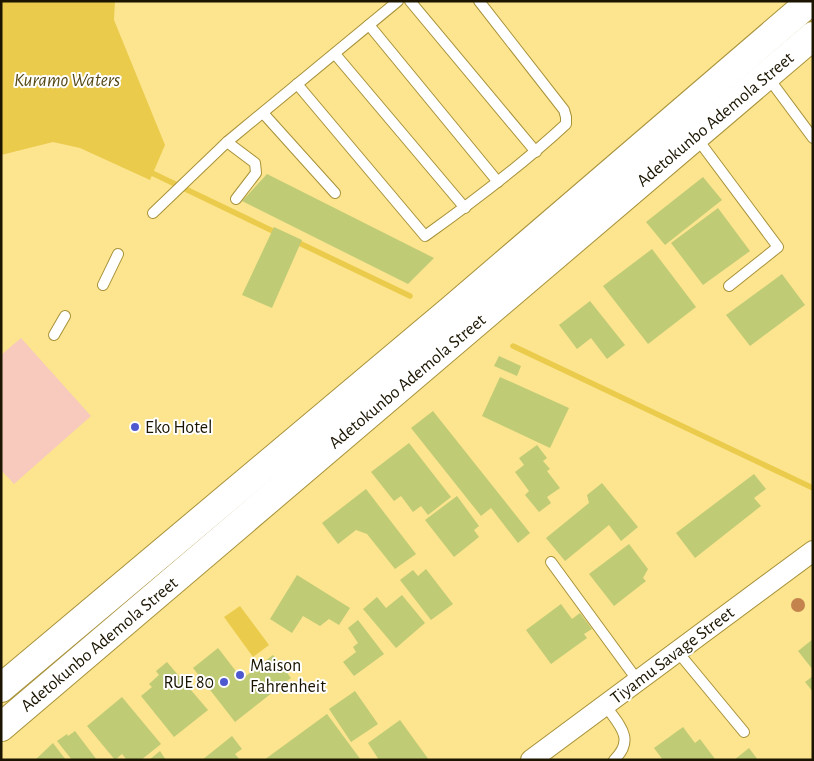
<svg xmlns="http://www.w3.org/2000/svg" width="814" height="761" font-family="'Alegreya Sans',sans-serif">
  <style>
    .green { fill: #f8cabe }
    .water { fill: #ebcb4c }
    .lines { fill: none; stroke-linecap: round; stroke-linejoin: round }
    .stream { stroke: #ebcb4c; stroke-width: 5.5 }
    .building { fill: #c0cb76 }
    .lane-casing { stroke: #a79139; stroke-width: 12 }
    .street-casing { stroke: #a79139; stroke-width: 22 }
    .secondary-casing { stroke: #a79139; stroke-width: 30 }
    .lane { stroke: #fff; stroke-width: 10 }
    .street { stroke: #fff; stroke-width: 20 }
    .secondary { stroke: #fff; stroke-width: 28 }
    .tree { fill: #c4824d }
    .poi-dot { fill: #4f59cf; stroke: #fff; stroke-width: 2 }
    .labels { text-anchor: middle; stroke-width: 4; stroke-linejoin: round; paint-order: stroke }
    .street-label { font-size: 18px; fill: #1a1400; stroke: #fff }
    .poi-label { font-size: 18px; fill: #1a1400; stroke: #fff; text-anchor: start }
    .water-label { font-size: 19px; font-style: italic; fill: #574a17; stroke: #fff }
  </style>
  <rect width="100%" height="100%" fill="#fce58e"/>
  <polygon class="green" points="21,338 91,416 14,484 1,470 1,355"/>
  <g class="water">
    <polygon points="1,1 115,1 114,20 165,145 150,180 80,148 53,142 1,155"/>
    <polygon points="240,606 269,645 253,657 224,617"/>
  </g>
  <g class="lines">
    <g class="stream">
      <polyline points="152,173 277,233"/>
      <polyline points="295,241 410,296"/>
      <polyline points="513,346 813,488"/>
    </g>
  </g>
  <g class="building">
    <polygon points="267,174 434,258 408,284 242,201"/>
    <polygon points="703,177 722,200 665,245 646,222"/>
    <polygon points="718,208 750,251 703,285 671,243"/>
    <polygon points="274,227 302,240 272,308 242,295"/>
    <polygon points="652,249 696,307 648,344 603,286"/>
    <polygon points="782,274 805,305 750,346 726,315"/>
    <polygon points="590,301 625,345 607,359 591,338 577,349 559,325"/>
    <polygon points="499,356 521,366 517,376 494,366"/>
    <polygon points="500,377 569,408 550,448 482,416"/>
    <polygon points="433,411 530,533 518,543 491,508 481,516 411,428"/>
    <polygon points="409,443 451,497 428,515 421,506 413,512 401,496 394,501 371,472"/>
    <polygon points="537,445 547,458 543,461 550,469 547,471 560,488 547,497 551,503 539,512 525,495 529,491 515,472 524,465 519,458"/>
    <polygon points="754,474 766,489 754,498 761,506 695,558 676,533"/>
    <polygon points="602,483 638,527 621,541 609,525 565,561 546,538 589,503 587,495"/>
    <polygon points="366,489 416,554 395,569 367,534 356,530 338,544 322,523"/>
    <polygon points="457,496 479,526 474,530 479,537 454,557 425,520"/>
    <polygon points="629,544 648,569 643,578 646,581 614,606 589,574"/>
    <polygon points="426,569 453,604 431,620 400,580 413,570 418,576"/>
    <polygon points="297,575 350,608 339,625 329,619 320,626 303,616 292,633 270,619"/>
    <polygon points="402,595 425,623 396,648 363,609 377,597 386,608"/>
    <polygon points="561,604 572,619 580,613 592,629 584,634 587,638 551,664 526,630"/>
    <polygon points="358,620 384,654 354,676 343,662 356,652 353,647 358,643 348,628"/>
    <polygon points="813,639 813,670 798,651"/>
    <polygon points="218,648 242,679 273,655 291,678 235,722 193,668"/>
    <polygon points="167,662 208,710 174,737 141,696 152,687 149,684 159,675 156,671"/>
    <polygon points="813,676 813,692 805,682"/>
    <polygon points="355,691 378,724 351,742 329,709"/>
    <polygon points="122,697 161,744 141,760 127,760 122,754 115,760 87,726"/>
    <polygon points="327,714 361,760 264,760"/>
    <polygon points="400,720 429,760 379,760 368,743"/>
    <polygon points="683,727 695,743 700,739 715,759 663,760 654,748"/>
    <polygon points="75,731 97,760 72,760 57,741 67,734 68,736"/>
    <polygon points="232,736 242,749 235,754 240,760 202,760"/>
    <polygon points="53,743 66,760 35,760"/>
    <polygon points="749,748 758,760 734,760"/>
    <polygon points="160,751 166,760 149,760"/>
  </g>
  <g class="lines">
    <defs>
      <g id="lane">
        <polyline points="410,1 536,152"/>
        <polyline points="369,25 498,182"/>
        <polyline points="335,54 465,208"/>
        <polyline points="767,76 813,138"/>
        <path d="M297 84 425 236C474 201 522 165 566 124V117L564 110 479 1"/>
        <polyline points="263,113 335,193"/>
        <polyline points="696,137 778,247 729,286"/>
        <polyline points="227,142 255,163 256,173 236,199"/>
        <polyline points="153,213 227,142 398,1"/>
        <polyline points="103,285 118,254"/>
        <polyline points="54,335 65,316"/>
        <polyline points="551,562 638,681"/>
        <polyline points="677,651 744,732"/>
        <path d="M605 705C619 725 636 739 614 760"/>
      </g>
      <polyline id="street" points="531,760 813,551"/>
      <g id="secondary">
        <polyline points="1,688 451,310 811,1"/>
        <polyline points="1,727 813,36"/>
      </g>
    </defs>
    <use href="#lane" class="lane-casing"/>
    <use href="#street" class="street-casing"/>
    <use href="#secondary" class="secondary-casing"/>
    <use href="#lane" class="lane"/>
    <use href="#street" class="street"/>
    <use href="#secondary" class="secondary"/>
  </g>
  <circle class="tree" cx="798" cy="605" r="7"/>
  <g class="poi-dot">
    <circle cx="135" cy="427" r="5"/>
    <circle cx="240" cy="675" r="5"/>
    <circle cx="224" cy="682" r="5"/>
  </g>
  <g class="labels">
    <g class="street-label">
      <text transform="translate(715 119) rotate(-40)" y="6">Adetokunbo Ademola Street</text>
      <text transform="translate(407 381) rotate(-40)" y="6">Adetokunbo Ademola Street</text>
      <text transform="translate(99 644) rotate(-40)" y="6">Adetokunbo Ademola Street</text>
      <text transform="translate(672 655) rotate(-37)" y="6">Tiyamu Savage Street</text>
    </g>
    <g class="poi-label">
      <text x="145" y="433">Eko Hotel</text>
      <text x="250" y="671">Maison<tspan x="250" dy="21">Fahrenheit</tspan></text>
      <text x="214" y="688" text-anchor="end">RUE 80</text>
    </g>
    <g class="water-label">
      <text x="67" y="86">Kuramo Waters</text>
    </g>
  </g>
  <rect width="814" height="761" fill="none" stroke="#1a1400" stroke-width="5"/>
</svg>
